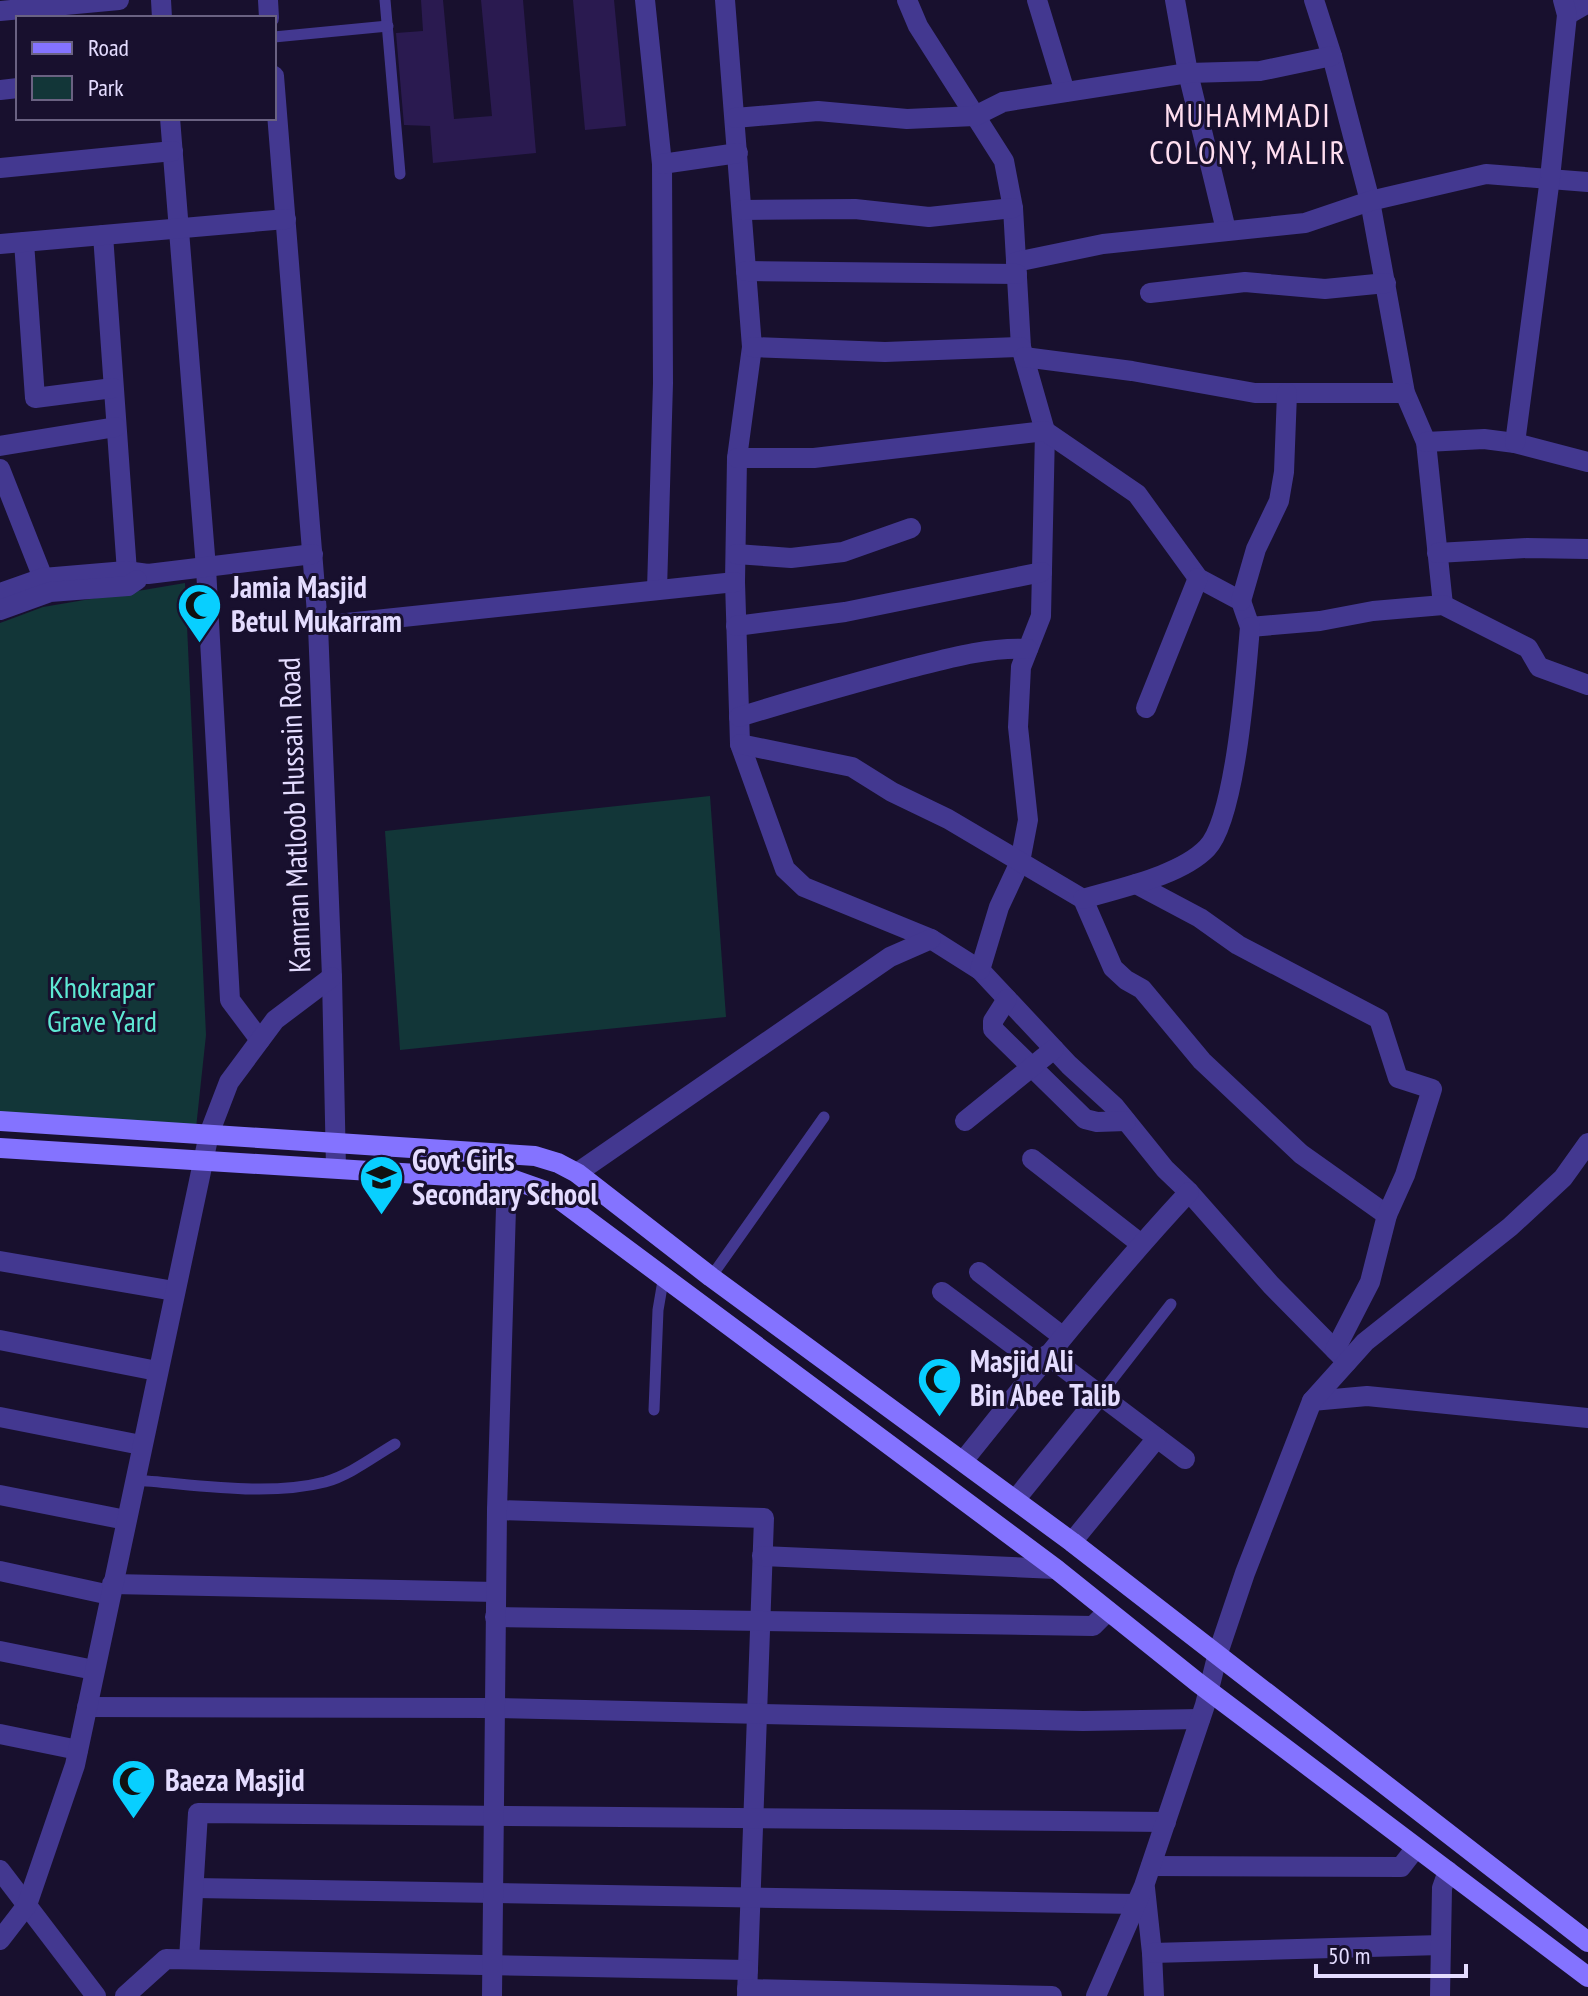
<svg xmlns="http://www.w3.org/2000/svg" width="1588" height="1996" font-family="'PT Sans Narrow',sans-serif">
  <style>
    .green { fill: #123638 }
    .building { fill: #2a1a50 }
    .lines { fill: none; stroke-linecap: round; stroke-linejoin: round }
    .service { stroke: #433890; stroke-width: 11 }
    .minor { stroke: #433890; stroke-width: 20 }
    .tertiary { stroke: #433890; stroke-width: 20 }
    .secondary { stroke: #8473ff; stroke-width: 20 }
    .labels { text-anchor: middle; stroke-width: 6; stroke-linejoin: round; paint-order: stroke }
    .poi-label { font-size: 30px; font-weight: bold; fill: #e4dcff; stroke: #18102e; text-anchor: start }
    .street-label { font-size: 30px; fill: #e4dcff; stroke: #18102e }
    .park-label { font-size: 30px; fill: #5ee9d4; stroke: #18102e }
    .neighbourhood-label { font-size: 32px; letter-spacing: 2px; fill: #ffdef0; stroke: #18102e }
  </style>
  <rect width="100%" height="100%" fill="#18102e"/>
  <g class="green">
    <polygon points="185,583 206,1035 196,1128 0,1112 0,623 43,607"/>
    <polygon points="710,796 726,1017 400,1050 385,831"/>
  </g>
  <g class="building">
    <polygon points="421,0 443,0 454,119 492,116 481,0 523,0 536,153 433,163 430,126 404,125 396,33 423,31"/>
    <polygon points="573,0 614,0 626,126 585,130"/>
  </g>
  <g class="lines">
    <g class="service">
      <polyline points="385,0 400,174"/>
      <polyline points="274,37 388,26"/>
      <polyline points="711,1277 824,1117"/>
      <polyline points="1100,1395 1171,1304"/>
      <polyline points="654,1410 658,1310 664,1275"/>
      <path d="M134 1480C194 1484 266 1497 325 1482 350 1475 373 1457 395 1444"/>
    </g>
    <g class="minor">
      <polyline points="161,0 162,18"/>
      <polyline points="268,0 269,18"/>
      <polyline points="645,0 662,164 663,383 657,590"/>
      <polyline points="725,0 752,347 737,458 735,582 740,744 785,869 804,887 931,939 980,970 1069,1065 1115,1107 1165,1169 1189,1192 1271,1285 1347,1362"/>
      <polyline points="907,0 918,26 1004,161 1013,208 1021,347 1045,431 1041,616 1021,667 1018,727 1028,820 1020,862 999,907 980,970"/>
      <polyline points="1037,0 1065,92"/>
      <polyline points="1175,0 1188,73 1226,230"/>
      <polyline points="1314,0 1332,56 1370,201 1405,393 1426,442 1443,605"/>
      <polyline points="0,11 119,0"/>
      <polyline points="1567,15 1588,3"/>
      <polyline points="274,76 318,626 332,977 336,1168"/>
      <polyline points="0,90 18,88"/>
      <polyline points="170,118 206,568 230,1000 260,1040"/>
      <polyline points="735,118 818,111 907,119 975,116 1003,102 1188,73 1260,71 1332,56"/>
      <polyline points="662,164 738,153"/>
      <polyline points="0,168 173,151"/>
      <polyline points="742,210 855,209 929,217 1013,208"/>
      <polyline points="103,235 128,586"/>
      <polyline points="24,242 35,398 113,388"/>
      <polyline points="0,244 286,219"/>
      <polyline points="1016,262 1103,244 1305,223 1370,201 1486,174 1588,182"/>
      <polyline points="746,271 1017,274"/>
      <polyline points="1150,293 1245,282 1325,289 1386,283"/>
      <polyline points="752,347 885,352 1021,347"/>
      <polyline points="1024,357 1132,371 1255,393 1405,393"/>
      <polyline points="1426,442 1484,439 1515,443 1588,462"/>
      <polyline points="1515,443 1550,178 1567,15 1563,0"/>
      <polyline points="0,446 116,427"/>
      <polyline points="737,458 814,458 1045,431 1137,494 1198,578 1241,601 1250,627 1320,621 1373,611 1443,605 1528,648 1539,667 1588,685"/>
      <polyline points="0,469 43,578"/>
      <polyline points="1437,553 1527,548 1588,549"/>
      <polyline points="736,554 791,558 843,552 911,528"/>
      <polyline points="0,593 43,578 126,571 148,574 313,554"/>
      <polyline points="1241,601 1256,549 1279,501 1284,472 1287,393"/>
      <polyline points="0,610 50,592 128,586 137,580"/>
      <polyline points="318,626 735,582"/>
      <polyline points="736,626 845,612 1042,572"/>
      <polyline points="1146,708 1198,578"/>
      <path d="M739 717C794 700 850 684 906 669 946 659 986 647 1028 649"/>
      <polyline points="740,744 852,767 892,792 948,819 1083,899 1113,968 1126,980 1142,989 1202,1061 1301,1154 1387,1215"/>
      <polyline points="1136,884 1200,918 1238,945 1379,1019 1398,1078 1432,1089 1405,1175 1387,1215 1370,1282 1335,1350"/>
      <path d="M1083 899C1119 888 1180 876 1207 848 1236 818 1246 673 1250 627"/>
      <polyline points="1007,999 993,1021 993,1029 1085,1119 1097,1122 1126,1121"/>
      <polyline points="965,1121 1054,1049"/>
      <polyline points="209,1134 229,1082 275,1020 332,977"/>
      <polyline points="1032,1159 1141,1244"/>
      <polyline points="577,1173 890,957 931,939"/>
      <polyline points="0,1261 174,1291"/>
      <polyline points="979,1272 1062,1336"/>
      <polyline points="942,1292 1040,1365"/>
      <polyline points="0,1340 157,1371"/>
      <polyline points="1047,1355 1185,1459"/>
      <polyline points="1312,1401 1367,1396 1588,1418"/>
      <polyline points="0,1417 141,1445"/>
      <path d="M964 1460C1037 1369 1109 1278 1189 1192"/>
      <polyline points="0,1495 126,1520"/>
      <polyline points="1015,1500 1100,1395"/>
      <polyline points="497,1510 764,1518 747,1996"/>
      <polyline points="1072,1542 1157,1438"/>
      <polyline points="762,1556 1056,1569"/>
      <polyline points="0,1571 110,1595"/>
      <polyline points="112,1584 496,1592"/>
      <polyline points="495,1617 1093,1626 1108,1611"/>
      <polyline points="0,1651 94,1670"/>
      <polyline points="1218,1653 1245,1573 1312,1401 1365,1342 1510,1227 1563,1178 1588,1143"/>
      <polyline points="87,1707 494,1708 1083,1721 1200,1719"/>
      <polyline points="0,1734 78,1750"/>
      <polyline points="1151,1866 1401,1867 1415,1849"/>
      <polyline points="194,1888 1137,1904"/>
      <polyline points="1145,1888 1152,1953 1154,1996"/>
      <polyline points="1152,1953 1441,1945"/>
      <polyline points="189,1959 198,1813 1166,1822"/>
      <polyline points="747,1989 1052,1996"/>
      <polyline points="125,1996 166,1959 748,1970"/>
      <polyline points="492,1996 497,1510 506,1208 514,1180"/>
      <polyline points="1440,1996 1442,1888 1448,1871"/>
    </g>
    <g class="tertiary">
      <polyline points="0,1870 96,1996"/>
      <polyline points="0,1940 27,1905 75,1765 209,1134"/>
      <polyline points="1096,1996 1144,1886 1205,1705 1218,1653"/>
    </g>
    <g class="secondary">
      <polyline points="0,1121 535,1156 558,1163 577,1173 711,1277 1072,1542 1588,1942"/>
      <polyline points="0,1148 514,1180 551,1193 1056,1569 1197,1682 1588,1977"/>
    </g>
  </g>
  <defs>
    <symbol id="mosque-pin" viewBox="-11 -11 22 30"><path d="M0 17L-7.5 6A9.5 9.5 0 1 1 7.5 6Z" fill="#08cfff" stroke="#18102e"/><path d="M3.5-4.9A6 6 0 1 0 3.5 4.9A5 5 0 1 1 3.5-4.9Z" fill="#111"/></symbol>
    <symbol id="school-pin" viewBox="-11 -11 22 30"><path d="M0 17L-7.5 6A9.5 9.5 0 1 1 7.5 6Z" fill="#08cfff" stroke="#18102e"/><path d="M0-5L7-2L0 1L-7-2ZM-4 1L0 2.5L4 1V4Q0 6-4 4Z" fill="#111"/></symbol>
  </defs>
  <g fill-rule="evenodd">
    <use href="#mosque-pin" x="174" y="580" width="51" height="69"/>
    <use href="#school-pin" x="356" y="1152" width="51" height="69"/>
    <use href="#mosque-pin" x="914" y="1354" width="51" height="69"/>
    <use href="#mosque-pin" x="108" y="1756" width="51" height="69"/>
  </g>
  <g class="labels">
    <g class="poi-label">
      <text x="231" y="598">Jamia Masjid<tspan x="231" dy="34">Betul Mukarram</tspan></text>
      <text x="412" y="1171">Govt Girls<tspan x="412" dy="34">Secondary School</tspan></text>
      <text x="970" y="1372">Masjid Ali<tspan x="970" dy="34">Bin Abee Talib</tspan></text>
      <text x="165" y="1791">Baeza Masjid</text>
    </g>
    <g class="street-label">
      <text transform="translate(295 815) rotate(-92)" y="10">Kamran Matloob Hussain Road</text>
    </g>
    <g class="park-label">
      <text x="102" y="998">Khokrapar<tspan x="102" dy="34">Grave Yard</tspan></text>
    </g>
    <g class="neighbourhood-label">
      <text x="1248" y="127">MUHAMMADI<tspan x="1248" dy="37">COLONY, MALIR</tspan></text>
    </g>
  </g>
  <rect x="16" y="16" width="260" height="104" fill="#18102e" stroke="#6a6282" stroke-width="2"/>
  <rect x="32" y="42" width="40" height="12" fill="#8473ff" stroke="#6a6282" stroke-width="2"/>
  <text x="88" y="56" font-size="24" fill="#e4dcff">Road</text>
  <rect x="32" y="76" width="40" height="24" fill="#123638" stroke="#6a6282" stroke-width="2"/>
  <text x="88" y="96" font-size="24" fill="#e4dcff">Park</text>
  <path d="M1316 1964v12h150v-12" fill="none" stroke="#e4dcff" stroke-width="4"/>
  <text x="1328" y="1964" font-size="24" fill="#e4dcff" stroke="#18102e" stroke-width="6" paint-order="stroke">50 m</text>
</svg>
